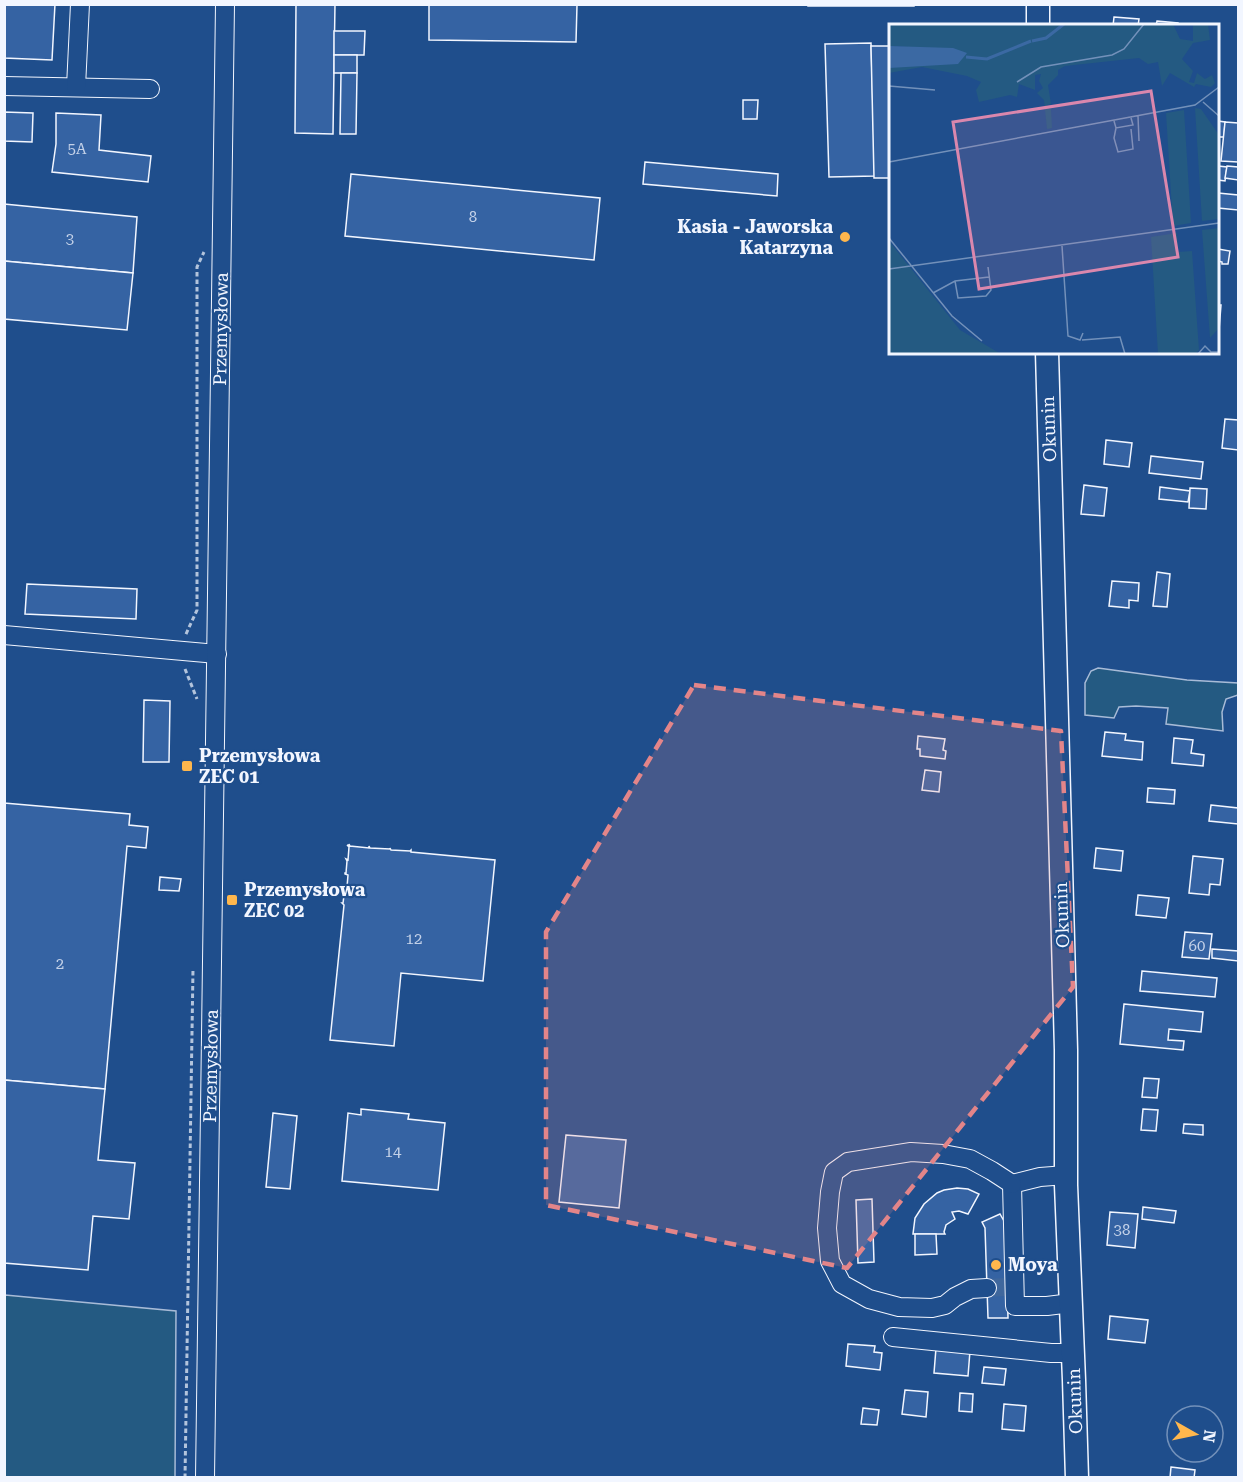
<svg xmlns="http://www.w3.org/2000/svg" width="1243" height="1482" font-family="'Roboto Serif',serif">
  <style>
    .green { fill: #245a82; stroke: #a8bbd7; stroke-width: 1.5 }
    .building { fill: #3563a3; stroke: #f2f6ff; stroke-width: 1.5 }
    .lines { fill: none; stroke-linecap: round; stroke-linejoin: round }
    .minor-tunnel { stroke: #3f679d; stroke-width: 18; stroke-dasharray: 18 9; stroke-linecap: butt }
    .minor-casing { stroke: #f2f6ff; stroke-width: 20 }
    .major-casing { stroke: #f2f6ff; stroke-width: 25 }
    .path { stroke: #b3c4dc; stroke-width: 3; stroke-dasharray: 4.5 3; stroke-linecap: butt }
    .minor { stroke: #1f4e8c; stroke-width: 18 }
    .major { stroke: #1f4e8c; stroke-width: 22 }
    .marked { fill: #e38589; fill-opacity: 0.2; stroke: #e38589; stroke-width: 4.5; stroke-dasharray: 12 8; stroke-linejoin: round }
    .poi-dot { fill: #ffb74d; stroke: #1f4e8c; stroke-width: 2 }
    .labels { text-anchor: middle; stroke-width: 4.5; stroke-linejoin: round; paint-order: stroke }
    .number-label { font-size: 15px; fill: #c3d1e8 }
    .poi-label { font-size: 18px; font-weight: bold; fill: #f2f6ff; stroke: #1f4e8c; text-anchor: start }
    .street-label { font-size: 18px; fill: #f2f6ff; stroke: #1f4e8c }
    .inset-river { fill: none; stroke: #3b69a3; stroke-width: 3 }
    .inset-road { fill: none; stroke: #7391ba; stroke-width: 1.5 }
    .view { fill: #da87ad; fill-opacity: 0.15; stroke: #da87ad; stroke-width: 3 }
    .inset-edge { fill: none; stroke: #f2f6ff; stroke-width: 3 }
  </style>
  <rect width="100%" height="100%" fill="#1f4e8c"/>
  <g class="green">
    <polygon points="1098,668 1187,680 1238,683 1238,695 1226,699 1222,712 1223,731 1166,724 1168,708 1136,706 1119,707 1114,718 1085,715 1085,683 1091,671"/>
    <polygon points="5,1295 176,1311 175,1477 5,1477"/>
  </g>
  <g class="building">
    <polygon points="4,4 55,4 52,60 4,58"/>
    <polygon points="296,4 335,4 333,134 295,133"/>
    <polygon points="429,4 577,5 576,42 429,40"/>
    <rect x="808" y="4" width="106" height="2"/>
    <polygon points="1114,17 1139,19 1138,26 1113,26"/>
    <polygon points="1157,21 1178,23 1178,26 1156,26"/>
    <polygon points="334,31 365,31 364,55 334,55"/>
    <polygon points="871,43 875,176 829,177 825,44"/>
    <polygon points="871,46 890,46 890,178 874,178"/>
    <rect x="334" y="55" width="23" height="18"/>
    <polygon points="341,73 357,73 356,134 340,134"/>
    <polygon points="743,100 758,100 757,119 743,119"/>
    <polygon points="4,112 33,113 32,142 4,141"/>
    <polygon points="56,113 101,115 99,150 151,156 148,182 52,172 56,144"/>
    <polygon points="1218,121 1225,122 1224,137 1218,137"/>
    <polygon points="1225,122 1238,123 1238,162 1221,161"/>
    <polygon points="645,162 778,174 777,196 643,184"/>
    <polygon points="1218,166 1227,167 1225,181 1218,180"/>
    <polygon points="1227,166 1238,167 1238,180 1225,178"/>
    <polygon points="351,174 600,198 594,260 345,236"/>
    <polygon points="1218,193 1238,195 1238,210 1218,208"/>
    <polygon points="4,204 137,217 133,273 4,261"/>
    <polygon points="1218,249 1230,251 1228,264 1222,264 1222,262 1218,261"/>
    <polygon points="4,261 133,273 127,330 4,319"/>
    <polygon points="1218,305 1221,305 1219,330 1218,330"/>
    <polygon points="1225,419 1238,420 1238,450 1222,448"/>
    <polygon points="1106,440 1132,443 1129,467 1104,464"/>
    <polygon points="1151,456 1203,462 1201,479 1149,473"/>
    <polygon points="1084,485 1107,488 1104,516 1081,514"/>
    <polygon points="1160,487 1190,491 1188,502 1159,499"/>
    <polygon points="1190,488 1207,489 1206,509 1189,508"/>
    <polygon points="1157,572 1170,574 1167,607 1153,606"/>
    <polygon points="1112,581 1139,583 1138,601 1129,600 1129,608 1109,606"/>
    <polygon points="27,584 137,589 136,619 25,614"/>
    <polygon points="144,700 170,701 169,762 143,762"/>
    <polygon points="1105,732 1126,734 1125,740 1143,742 1142,760 1102,756"/>
    <polygon points="918,736 945,739 943,750 946,751 945,759 920,756 920,749 917,749"/>
    <polygon points="1174,738 1193,740 1191,753 1204,755 1203,766 1172,763"/>
    <polygon points="925,770 941,772 939,792 922,790"/>
    <polygon points="1148,788 1175,790 1174,804 1147,802"/>
    <polygon points="4,803 130,814 129,825 148,827 146,848 127,846 105,1089 4,1080"/>
    <polygon points="1211,805 1238,808 1238,824 1209,821"/>
    <polygon points="349,844 350,846 369,848 369,846 370,848 390,849 390,848 391,850 410,851 411,850 411,852 495,860 483,981 401,973 394,1046 330,1040 344,905 342,903 343,903 345,888 343,886 347,887 348,875 345,874 345,873 346,873 347,861 346,859 348,860 349,847 347,845 349,846"/>
    <polygon points="1096,848 1123,851 1121,871 1094,868"/>
    <polygon points="1193,856 1223,859 1220,885 1210,884 1209,895 1189,893"/>
    <polygon points="160,877 181,879 179,891 159,890"/>
    <polygon points="1138,895 1169,898 1166,918 1136,915"/>
    <polygon points="1185,932 1212,934 1209,959 1182,957"/>
    <polygon points="1212,949 1238,951 1238,961 1212,958"/>
    <polygon points="1142,971 1217,978 1215,997 1140,991"/>
    <polygon points="1124,1004 1203,1012 1201,1032 1169,1029 1168,1040 1184,1041 1183,1050 1120,1044"/>
    <polygon points="1144,1078 1159,1079 1157,1098 1142,1097"/>
    <polygon points="4,1080 105,1089 98,1160 135,1163 129,1219 93,1216 88,1270 4,1263"/>
    <polygon points="361,1109 409,1114 408,1119 445,1123 438,1190 342,1181 348,1113 361,1115"/>
    <polygon points="1143,1109 1158,1110 1156,1131 1141,1130"/>
    <polygon points="273,1113 297,1116 290,1189 266,1187"/>
    <polygon points="1184,1124 1203,1125 1203,1135 1183,1133"/>
    <polygon points="566,1135 626,1140 619,1208 559,1202"/>
    <polygon points="957,1188 968,1189 979,1194 968,1214 959,1211 952,1212 955,1219 946,1225 944,1232 945,1234 913,1234 915,1218 924,1204 937,1193 944,1190"/>
    <polygon points="872,1199 874,1262 858,1263 856,1200"/>
    <polygon points="1143,1207 1176,1211 1174,1223 1142,1219"/>
    <polygon points="1110,1212 1138,1214 1135,1248 1107,1245"/>
    <polygon points="1000,1214 1004,1221 1006,1229 1008,1318 988,1318 985,1228 982,1222"/>
    <polygon points="915,1234 936,1234 937,1254 915,1255"/>
    <polygon points="1110,1316 1148,1320 1145,1343 1108,1339"/>
    <polygon points="848,1344 875,1346 874,1352 882,1353 880,1370 846,1366"/>
    <polygon points="936,1348 970,1351 968,1376 934,1373"/>
    <polygon points="984,1367 1006,1369 1004,1385 982,1383"/>
    <polygon points="905,1390 928,1392 926,1417 902,1414"/>
    <polygon points="960,1393 973,1394 972,1412 959,1411"/>
    <polygon points="1004,1404 1026,1406 1024,1431 1002,1429"/>
    <polygon points="863,1408 879,1410 877,1425 861,1424"/>
    <polygon points="1171,1467 1195,1470 1194,1478 1170,1478"/>
  </g>
  <g class="lines">
    <polyline class="minor-tunnel" points="987,1288 1007,1287"/>
    <defs>
      <g id="minor">
        <polyline points="4,86 150,89"/>
        <polyline points="76,87 80,4"/>
        <polyline points="4,635 217,654"/>
        <polyline points="1066,1175 1040,1177 1012,1184 1015,1306 1047,1306 1071,1303"/>
        <polyline points="987,1288 971,1289 955,1297 945,1305 932,1308 899,1307 869,1299 842,1284 830,1261 827,1228 830,1192 834,1172 848,1162 911,1152 943,1154 970,1159 992,1171 1012,1184"/>
        <polyline points="893,1337 1051,1353 1073,1353"/>
        <polyline points="205,1478 225,4"/>
      </g>
      <g id="major">
        <polyline points="1038,4 1038,26"/>
        <polyline points="1047,352 1066,1050 1066,1185 1074,1380 1077,1478"/>
      </g>
    </defs>
    <use href="#minor" class="minor-casing"/>
    <use href="#major" class="major-casing"/>
    <g class="path">
      <polyline points="186,634 197,610 197,267 204,252"/>
      <polyline points="185,669 197,699"/>
      <polyline points="185,1478 193,969"/>
    </g>
    <use href="#minor" class="minor"/>
    <use href="#major" class="major"/>
  </g>
  <path class="marked" d="M694 685 1061 731 1073 987 847 1268 546 1205V932Z"/>
  <g class="poi-dot">
    <circle cx="845" cy="237" r="6"/>
    <rect x="181" y="760" width="12" height="12" rx="3"/>
    <rect x="226" y="894" width="12" height="12" rx="3"/>
    <circle cx="996" cy="1265" r="6"/>
  </g>
  <g class="labels">
    <g class="number-label">
      <text x="77" y="154">5A</text>
      <text x="473" y="222">8</text>
      <text x="70" y="244">3</text>
      <text x="414" y="944">12</text>
      <text x="1197" y="951">60</text>
      <text x="60" y="969">2</text>
      <text x="393" y="1157">14</text>
      <text x="1122" y="1235">38</text>
    </g>
    <g class="poi-label">
      <text x="833" y="233" text-anchor="end">Kasia - Jaworska<tspan x="833" dy="21">Katarzyna</tspan></text>
      <text x="199" y="762">Przemysłowa<tspan x="199" dy="21">ZEC 01</tspan></text>
      <text x="244" y="896">Przemysłowa<tspan x="244" dy="21">ZEC 02</tspan></text>
      <text x="1008" y="1271">Moya</text>
    </g>
    <g class="street-label">
      <text transform="translate(221 329) rotate(-89)" y="6">Przemysłowa</text>
      <text transform="translate(1049 429) rotate(-92)" y="6">Okunin</text>
      <text transform="translate(1062 915) rotate(-92)" y="6">Okunin</text>
      <text transform="translate(211 1066) rotate(-89)" y="6">Przemysłowa</text>
      <text transform="translate(1075 1401) rotate(-92)" y="6">Okunin</text>
    </g>
  </g>
  <g transform="translate(889 24)">
    <rect width="330" height="330" fill="#1f4e8c"/>
    <path d="M0 0H284L291 15 304 17V0H319L321 16 304 19 293 35 304 47 300 58 305 59 308 49 316 55 323 51 326 59 322 63 307 60 305 63 281 49 273 62 269 38 259 40 250 34 176 42 169 46V51L159 61 162 80 157 81 162 85 163 104 158 105 155 76 148 69 154 64 150 57 152 50 146 51V66L130 60 128 73 121 71 90 78 87 66 92 58 78 52 33 43 0 49V44L28 40H69L37 24 0 22ZM306 84 312 85 330 111V195L313 197ZM295 86 302 199 284 202 277 89ZM330 204V304L321 314 313 206ZM288 209 289 228 303 227 310 326 306 330H269L262 213ZM0 217 71 306 112 330H0Z" fill="#245a82"/>
    <path d="M0 22 64 24 78 29 69 40 0 44Z" fill="#3b69a3"/>
    <path class="inset-river" d="M143 17 157 14 175 0M77 33 98 35 142 17"/>
    <path class="inset-road" d="M128 58 152 43 223 31 235 25 255 0M0 62 46 66M314 78 330 92M249 92 250 117M225 97 227 104 244 101 242 94M227 104 225 114 229 128 244 125 242 105M0 138 306 81 330 63M0 214 63 292 93 317M173 222 179 312 191 316 194 309M0 245 330 199M66 257 69 274 97 272 102 266 99 243M44 269 66 257 100 253M193 316 231 313 236 330M309 330 316 322 322 328H330"/>
    <path class="view" d="M262 67 289 233 90 265 64 98Z"/>
    <rect width="330" height="330" class="inset-edge"/>
  </g>
  <rect width="1243" height="1482" fill="none" stroke="#f2f6ff" stroke-width="12"/>
  <g transform="translate(1195 1434) rotate(99)"><circle r="28" fill="#1f4e8c" stroke="#7391ba" stroke-width="1.5"/>
  <path d="M0-4.5L10 22L0 15L-10 22Z" fill="#ffb74d"/>
  <text y="-9" font-size="16" font-weight="bold" text-anchor="middle" fill="#f2f6ff">N</text>
  </g>
</svg>
